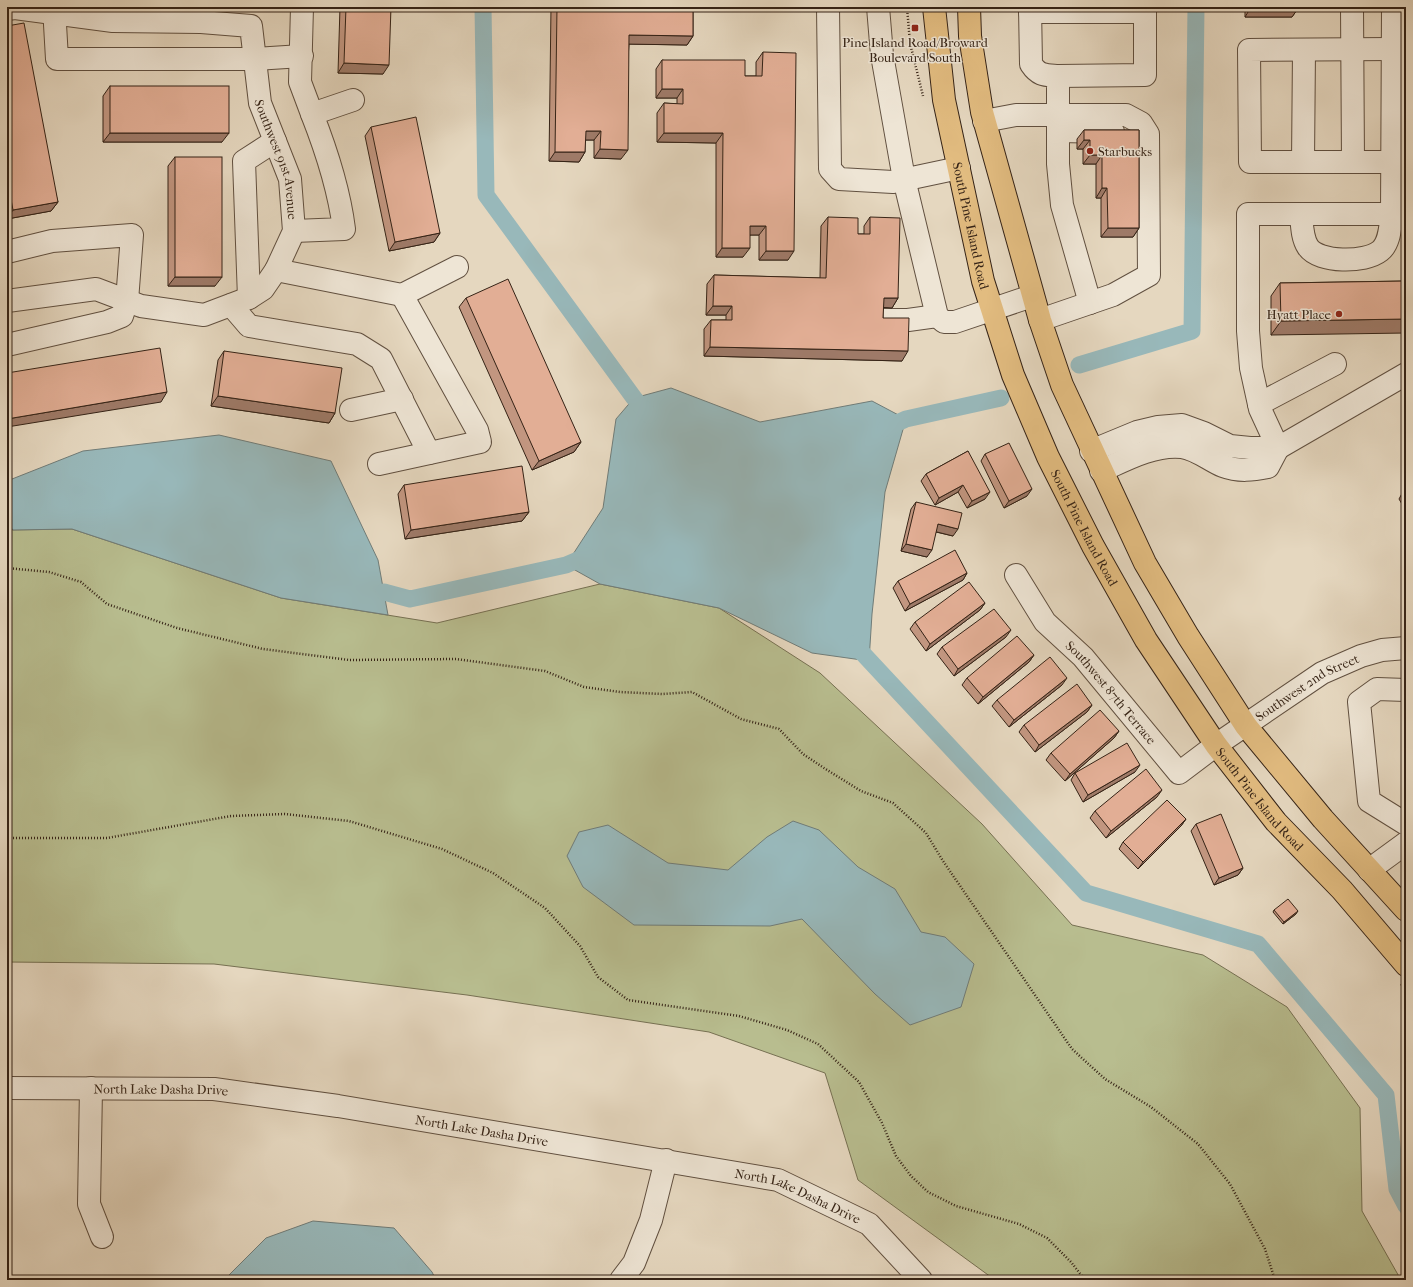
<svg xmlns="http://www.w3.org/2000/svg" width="1413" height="1287" font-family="'IM FELL French Canon',serif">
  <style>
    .green { fill: #b8bd8f; stroke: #767052 }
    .water { fill: #98b8ba; stroke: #707c78 }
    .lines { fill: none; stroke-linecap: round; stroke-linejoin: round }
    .canal { stroke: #98b8ba; stroke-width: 17 }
    .minor-casing { stroke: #615040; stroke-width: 24 }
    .major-casing { stroke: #352316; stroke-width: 24 }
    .path { stroke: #352316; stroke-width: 2.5; stroke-dasharray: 1 2; stroke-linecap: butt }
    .minor { stroke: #eee5d5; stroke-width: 22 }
    .major { stroke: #e2bc80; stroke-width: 22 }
    .wall { fill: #c29680; stroke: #352316 }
    .shaded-wall { fill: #9e7a68; stroke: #352316 }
    .building { fill: #e2ae95; stroke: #352316 }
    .poi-dot { fill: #8f2418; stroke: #eee5d5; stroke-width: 1.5 }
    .labels { text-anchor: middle; stroke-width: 3; stroke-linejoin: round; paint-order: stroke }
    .poi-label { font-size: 13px; fill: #352316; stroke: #eee5d5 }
    .street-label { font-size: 13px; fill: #352316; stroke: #eee5d5 }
  </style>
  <rect width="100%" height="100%" fill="#e5d7bf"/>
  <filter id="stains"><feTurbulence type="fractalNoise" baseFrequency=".005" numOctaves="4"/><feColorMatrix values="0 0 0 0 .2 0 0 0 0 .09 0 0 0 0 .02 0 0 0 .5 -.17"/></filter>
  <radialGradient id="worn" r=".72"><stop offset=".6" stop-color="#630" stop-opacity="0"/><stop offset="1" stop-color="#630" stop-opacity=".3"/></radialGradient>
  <polygon class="green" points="72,529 281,598 437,623 600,584 719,608 820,673 982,824 1072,925 1203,955 1287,1007 1360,1108 1362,1211 1401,1280 995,1280 858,1180 825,1073 709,1032 467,995 214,964 7,962 7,530"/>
  <g class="water">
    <polygon points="671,388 760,422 872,401 906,419 885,492 872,614 869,661 812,653 719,608 600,584 566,565 603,508 616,419 634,398"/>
    <polygon points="219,435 331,461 378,560 388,615 281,598 72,529 13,530 7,523 7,481 83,451"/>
    <polygon points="793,821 819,830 858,867 895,889 921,932 945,937 974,964 961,1007 910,1025 875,994 802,919 770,926 634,925 583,887 567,856 579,832 608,825 668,863 728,870 767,837"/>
    <polygon points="313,1221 394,1228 432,1272 436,1280 224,1280 266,1238"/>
  </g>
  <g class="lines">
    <g class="canal">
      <polyline points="483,7 486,195 634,398 649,415"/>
      <polyline points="1079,365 1192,331 1196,7"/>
      <polyline points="886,428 906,419 1001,398"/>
      <polyline points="384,592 410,599 566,565 587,556"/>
      <polyline points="854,644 1086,893 1258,944 1386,1095 1397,1189 1406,1206"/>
    </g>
    <defs>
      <g id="minor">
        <polyline points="54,7 57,59 255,59 302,56"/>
        <polyline points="302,7 300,82 312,114 353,100"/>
        <polyline points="828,7 830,169 839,179 893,182 959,168"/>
        <polyline points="878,7 882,55 904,179 937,316 944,322 955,322 1032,296"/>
        <path d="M1030 7 1031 64C1039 76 1045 75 1058 76V164L1062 205 1090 303"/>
        <polyline points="1352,7 1353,162"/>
        <path id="s1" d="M7 9 15 8 113 21 201 22 251 26 260 103 290 179 294 231 276 270 263 289 249 298 204 315 141 306 96 289 7 301"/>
        <polyline points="1030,12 1145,12"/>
        <polyline points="1393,49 1249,50 1250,162 1406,162"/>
        <polyline points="1058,76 1145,75 1145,7"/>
        <polyline points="984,121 1016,115 1126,115 1141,123 1148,134 1149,275 1113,295 1040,320"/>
        <polyline points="1058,131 1113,132"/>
        <polyline points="1303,162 1304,50"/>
        <path d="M1301 214C1302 225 1302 238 1308 247 1319 263 1365 263 1380 251 1390 243 1390 227 1392 214L1393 7"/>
        <path d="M294 231 344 229C339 189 327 152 312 114"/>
        <polyline points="7,252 52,241 132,235 127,301 122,316 107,322 7,345"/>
        <polyline points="276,270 402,295 457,267"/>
        <polyline points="249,298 244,161 275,141"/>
        <polyline points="231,305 249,326 357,344 381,359 429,453"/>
        <polyline points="879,320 908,320 937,316"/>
        <polyline points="1259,404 1335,364"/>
        <polyline points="351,410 402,399"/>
        <polyline points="1278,448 1260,409 1251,368 1248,331 1248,214 1392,214"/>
        <polyline points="1091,451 1137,432 1158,427 1182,425 1204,433 1230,446 1250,448 1278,448 1406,374"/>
        <polyline points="379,464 480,442 477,430 402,295"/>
        <path d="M1101 471C1125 460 1154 444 1182 447 1197 449 1210 461 1223 466 1239 472 1253 470 1268 467L1278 448"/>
        <path id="s2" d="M1016 575 1045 622 1083 657 1179 773 1216 745 1322 673 1361 656 1382 650 1406 648"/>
        <polyline points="1406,690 1377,689 1359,702 1369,801 1406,824"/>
        <polyline points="1369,870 1406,843"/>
        <path id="s3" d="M7 1088 214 1089 338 1106 778 1180 869 1224 921 1280"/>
        <polyline points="91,1088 89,1204 102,1237"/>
        <polyline points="621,1280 634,1263 651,1220 666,1160"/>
      </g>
      <g id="major">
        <path id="s4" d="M934 7 944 100 983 281 1013 375 1048 457 1093 546 1146 640 1216 745 1276 822 1342 890 1406 965"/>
        <polyline points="969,7 970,36 982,112 1040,320 1062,385 1145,563 1188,636 1246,726 1323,819 1406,910"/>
      </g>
    </defs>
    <use href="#minor" class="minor-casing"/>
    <use href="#major" class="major-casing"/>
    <g class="path">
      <polyline points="907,7 910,43 923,96"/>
      <polyline points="7,568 49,572 81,582 107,604 177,628 263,649 349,660 456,659 545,671 584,687 620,692 662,694 692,692 741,719 779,729 803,754 824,768 861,791 893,803 926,833 943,861 1072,1049 1105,1079 1151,1107 1198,1144 1230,1184 1265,1249 1275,1280"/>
      <polyline points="7,838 107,838 231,816 285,814 349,821 442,849 493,873 545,908 580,946 598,977 628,1000 739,1016 787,1030 818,1044 859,1082 882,1123 896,1156 911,1176 928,1192 956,1206 1019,1224 1047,1238 1071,1262 1085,1280"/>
      <polyline points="1401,984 1406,989"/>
    </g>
    <use href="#minor" class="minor"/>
    <use href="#major" class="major"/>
  </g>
  <g class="wall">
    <polygon points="340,7 391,7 383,74 338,73"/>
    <polygon points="551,7 693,7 693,36 687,45 629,44 621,159 594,158 594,140 585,140 585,152 579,162 549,161"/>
    <polygon points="1245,7 1299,7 1292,17 1245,17"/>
    <polygon points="7,26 58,202 51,211 7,219"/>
    <polygon points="763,52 788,260 759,260 759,235 750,235 743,257 716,257 716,143 657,142 657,113 664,103 677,104 677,98 656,98 656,69 662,60 745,76 756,76 756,62"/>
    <polygon points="110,86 222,142 103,142 103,96"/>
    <polygon points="371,127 440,233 434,242 389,251 365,136"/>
    <polygon points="1084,130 1139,130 1139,228 1133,237 1101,237 1101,198 1096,198 1096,164 1083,164 1083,149 1077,149 1077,139"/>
    <polygon points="175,157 215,286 168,286 168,166"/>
    <polygon points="828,217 858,234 864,234 864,226 870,217 898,298 892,308 883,307 883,318 902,361 704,356 704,329 711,320 726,320 726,315 706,315 707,284 714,275 820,278 821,226"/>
    <polygon points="1406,281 1271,335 1271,296 1280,283"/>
    <polygon points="466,298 581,442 574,452 532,470 459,307"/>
    <polygon points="224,351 335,413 329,423 211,406 218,360"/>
    <polygon points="968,451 985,499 967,508 958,492 935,505 921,481 926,474"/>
    <polygon points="985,454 1027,496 1004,508 981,461"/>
    <polygon points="404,485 529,512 522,521 405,539 398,494"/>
    <polygon points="1406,486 1406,511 1399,499"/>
    <polygon points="916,502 953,536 936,532 927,557 901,551 911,509"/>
    <polygon points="967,573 963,580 905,611 893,588 898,581"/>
    <polygon points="985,603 980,610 926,651 910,629 915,622"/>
    <polygon points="1006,637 954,676 937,654 942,647"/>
    <polygon points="1034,655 1029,662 978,704 962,685 967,678"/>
    <polygon points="1062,685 1009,727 992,706 997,700"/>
    <polygon points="1092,705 1087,712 1035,752 1019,732 1024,725"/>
    <polygon points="1119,731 1114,738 1065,781 1046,760 1051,753"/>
    <polygon points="1135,772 1083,802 1071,780 1075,773"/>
    <polygon points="1157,797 1106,838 1090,818 1095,811"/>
    <polygon points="1186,819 1181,826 1138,869 1119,849 1123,842"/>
    <polygon points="1196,824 1243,868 1238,875 1214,885 1191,831"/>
    <polygon points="1274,910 1296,914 1283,924 1273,912"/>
  </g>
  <g class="shaded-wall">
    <polygon points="1251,7 1299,7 1292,17 1245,17"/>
    <polygon points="629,35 693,36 687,45 623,44"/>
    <polygon points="344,63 389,65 383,74 338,73"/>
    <polygon points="662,89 683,89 677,98 656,98"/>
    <polygon points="586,131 601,131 594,140 579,140"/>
    <polygon points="110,133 229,133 222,142 103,142"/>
    <polygon points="664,133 723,133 716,143 657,142"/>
    <polygon points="1084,140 1090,140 1083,149 1077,149"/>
    <polygon points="600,149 628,150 621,159 594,158"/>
    <polygon points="555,152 585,152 579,162 549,161"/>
    <polygon points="1090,155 1102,155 1096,164 1083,164"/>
    <polygon points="1102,188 1107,188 1101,198 1096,198"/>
    <polygon points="58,202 51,211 7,219 13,210"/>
    <polygon points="750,226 766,226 759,235 744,235"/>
    <polygon points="1108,228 1139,228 1133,237 1101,237"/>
    <polygon points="440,233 434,242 389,251 395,242"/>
    <polygon points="722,248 750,248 743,257 716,257"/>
    <polygon points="766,251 794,251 788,260 759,260"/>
    <polygon points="175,277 222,277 215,286 168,286"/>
    <polygon points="884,298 898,298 892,308 877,307"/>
    <polygon points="713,306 732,306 726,315 706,315"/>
    <polygon points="1406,319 1406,333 1271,335 1281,321"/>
    <polygon points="710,347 908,351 902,361 704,356"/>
    <polygon points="167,392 161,402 7,427 7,419"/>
    <polygon points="218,396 335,413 329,423 211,406"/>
    <polygon points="581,442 574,452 532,470 539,461"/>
    <polygon points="963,485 958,492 935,505 939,498"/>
    <polygon points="1032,489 1027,496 1004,508 1009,501"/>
    <polygon points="990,492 985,499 967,508 972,501"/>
    <polygon points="529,512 522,521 405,539 411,530"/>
    <polygon points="938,524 958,529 953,536 933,531"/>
    <polygon points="906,544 932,550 927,557 901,551"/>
    <polygon points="967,573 963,580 905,611 910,604"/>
    <polygon points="985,603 980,610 926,651 930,644"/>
    <polygon points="1011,630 1006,637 954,676 958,669"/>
    <polygon points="1034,655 1029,662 978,704 983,697"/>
    <polygon points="1067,678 1062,685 1009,727 1014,720"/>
    <polygon points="1092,705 1087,712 1035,752 1039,745"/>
    <polygon points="1119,731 1114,738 1065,781 1070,774"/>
    <polygon points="1140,765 1135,772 1083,802 1088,795"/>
    <polygon points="1162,790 1157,797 1106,838 1111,831"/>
    <polygon points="1186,819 1181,826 1138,869 1143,862"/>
    <polygon points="1243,868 1238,875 1214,885 1219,878"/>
    <polygon points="1298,911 1296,914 1283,924 1284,922"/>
  </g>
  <g class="building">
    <polygon points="346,7 391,7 389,65 344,63"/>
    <polygon points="557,7 693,7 693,36 629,35 628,150 600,149 601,131 586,131 585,152 555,152"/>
    <polygon points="24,23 58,202 13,210 7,178 7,26"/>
    <polygon points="763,52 796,53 794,251 766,251 766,226 750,226 750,248 722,248 723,133 664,133 664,103 683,104 683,89 662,89 662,60 745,60 745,76 762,76"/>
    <rect x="110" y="86" width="119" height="47"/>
    <polygon points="416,117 440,233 395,242 371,127"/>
    <polygon points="1084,130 1139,130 1139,228 1108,228 1107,188 1102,188 1102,155 1090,155 1090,140 1084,140"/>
    <rect x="175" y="157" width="47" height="120"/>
    <polygon points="828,217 858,218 858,234 870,234 870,217 900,218 898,298 884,298 883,318 909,318 908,351 710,347 711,320 732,320 732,306 713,306 714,275 826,278"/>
    <polygon points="508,279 581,442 539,461 466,298"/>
    <polygon points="1406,281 1406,319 1281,321 1280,283"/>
    <polygon points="160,348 167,392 7,419 7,373"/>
    <polygon points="224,351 342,368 335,413 218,396"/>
    <polygon points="1009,443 1032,489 1009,501 985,454"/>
    <polygon points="968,451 990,492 972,501 963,485 939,498 926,474"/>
    <polygon points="522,466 529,512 411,530 404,485"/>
    <polygon points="916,502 962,513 958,529 938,524 932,550 906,544"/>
    <polygon points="955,550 967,573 910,604 898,581"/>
    <polygon points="969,582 985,603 930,644 915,622"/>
    <polygon points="994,609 1011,630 958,669 942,647"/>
    <polygon points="1017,636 1034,655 983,697 967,678"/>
    <polygon points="1050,657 1067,678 1014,720 997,700"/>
    <polygon points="1077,684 1092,705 1039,745 1024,725"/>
    <polygon points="1100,710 1119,731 1070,774 1051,753"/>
    <polygon points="1127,743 1140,765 1088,795 1075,773"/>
    <polygon points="1146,769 1162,790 1111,831 1095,811"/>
    <polygon points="1167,800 1186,819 1143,862 1123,842"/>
    <polygon points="1221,814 1243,868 1219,878 1196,824"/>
    <polygon points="1288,899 1298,911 1284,922 1274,910"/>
  </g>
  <g class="poi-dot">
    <rect x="911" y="24" width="8" height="8" rx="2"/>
    <circle cx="1090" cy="151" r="4"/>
    <circle cx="1339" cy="314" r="4"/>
  </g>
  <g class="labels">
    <g class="poi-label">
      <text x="915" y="47">Pine Island Road/Broward<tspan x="915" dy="15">Boulevard South</tspan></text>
      <text x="1098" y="156" text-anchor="start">Starbucks</text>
      <text x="1331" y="319" text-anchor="end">Hyatt Place</text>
    </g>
    <g class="street-label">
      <text dy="5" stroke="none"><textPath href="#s1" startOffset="382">Southwest 91st Avenue</textPath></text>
      <text dy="5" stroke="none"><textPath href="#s4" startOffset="222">South Pine Island Road</textPath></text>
      <text dy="5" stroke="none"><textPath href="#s4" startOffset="546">South Pine Island Road</textPath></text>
      <text dy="5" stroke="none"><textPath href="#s2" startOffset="412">Southwest 2nd Street</textPath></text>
      <text dy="5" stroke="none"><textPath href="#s2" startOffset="152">Southwest 87th Terrace</textPath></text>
      <text dy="5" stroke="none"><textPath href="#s4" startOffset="870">South Pine Island Road</textPath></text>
      <text dy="5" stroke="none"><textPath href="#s3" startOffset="154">North Lake Dasha Drive</textPath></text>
      <text dy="5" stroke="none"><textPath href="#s3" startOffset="478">North Lake Dasha Drive</textPath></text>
      <text dy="5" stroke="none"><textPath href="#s3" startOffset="802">North Lake Dasha Drive</textPath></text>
    </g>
  </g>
  <rect width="1413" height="1287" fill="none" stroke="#e5d7bf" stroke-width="24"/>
  <rect x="8" y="8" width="1397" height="1271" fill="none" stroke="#352316" stroke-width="2"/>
  <rect x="12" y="12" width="1389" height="1263" fill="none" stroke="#352316"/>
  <rect width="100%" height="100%" filter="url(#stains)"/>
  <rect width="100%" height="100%" fill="url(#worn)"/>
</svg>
